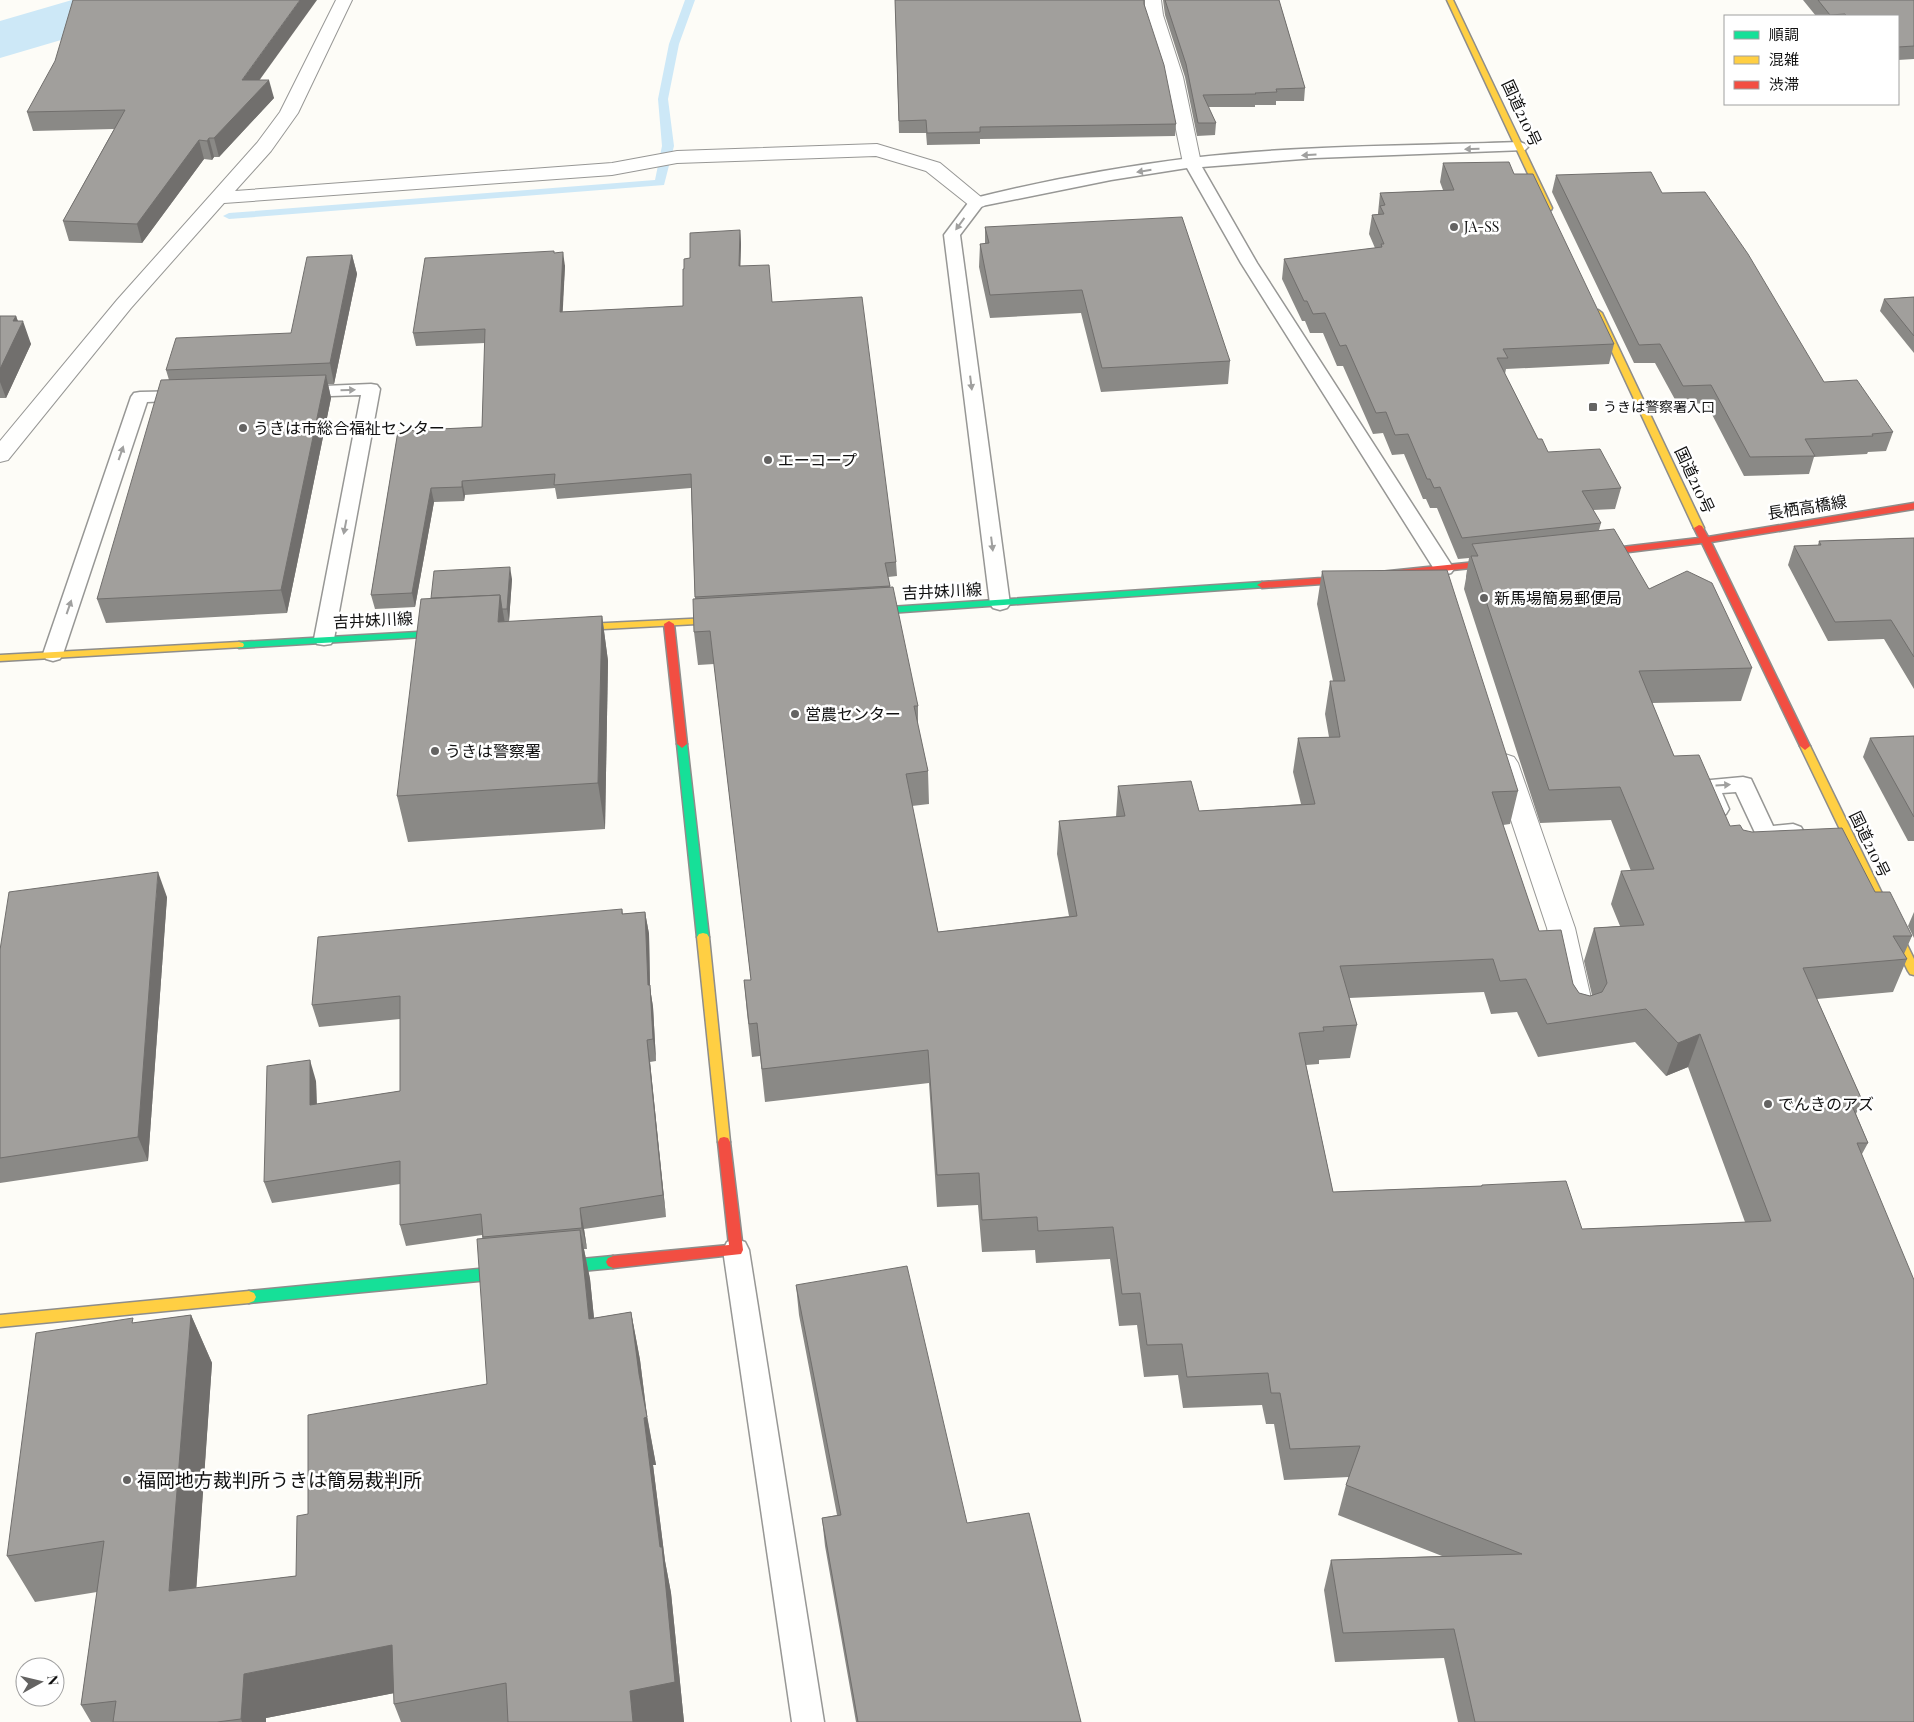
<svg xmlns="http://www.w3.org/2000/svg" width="1914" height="1722" font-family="'Playfair Display','Noto Sans JP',serif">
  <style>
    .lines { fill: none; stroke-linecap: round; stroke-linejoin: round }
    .stream { fill: #cde8f7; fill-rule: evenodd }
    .river { fill: #cde8f7; fill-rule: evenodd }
    .lane-casing { stroke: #979795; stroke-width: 3 }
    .street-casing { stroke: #979795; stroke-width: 2 }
    .fast-casing { stroke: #8e8d8b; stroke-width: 3 }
    .slow-casing { stroke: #8e8d8b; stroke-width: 3 }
    .jam-casing { stroke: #8e8d8b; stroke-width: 3 }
    .lane { fill: #fffffe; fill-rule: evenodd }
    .street { fill: #fffffe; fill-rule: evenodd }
    .fast { fill: #16e098; fill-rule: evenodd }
    .slow { fill: #ffcf43; fill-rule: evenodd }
    .jam { fill: #f24e42; fill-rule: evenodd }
    .wall { fill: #8a8986; fill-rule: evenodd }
    .shaded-wall { fill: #716f6d }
    .building { fill: #a19f9c; stroke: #716f6d; fill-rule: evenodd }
    .oneway { fill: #a0a09f }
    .poi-dot { fill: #646362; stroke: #fff; stroke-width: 2 }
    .labels { text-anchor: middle; stroke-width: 5; stroke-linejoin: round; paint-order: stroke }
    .far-poi-label { font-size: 14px; fill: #111; stroke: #fff; text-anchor: start }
    .street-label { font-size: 16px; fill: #111; stroke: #fff }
    .poi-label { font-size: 16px; fill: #111; stroke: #fff; text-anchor: start }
    .near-poi-label { font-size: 19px; fill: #111; stroke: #fff; text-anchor: start }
  </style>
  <rect width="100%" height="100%" fill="#fdfcf7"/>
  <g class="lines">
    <polygon class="stream" points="685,0 695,0 679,44 668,99 674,146 664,185 229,219 223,216 229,213 655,180 662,146 658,99 669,44"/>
    <polygon class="river" points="72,0 164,0 156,12 0,58 0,21"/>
    <defs>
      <g id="lane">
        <path d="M1520 142 1525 144 1528 147 1525 150 1315 158 1202 167 1257 263 1454 569 1451 573 1444 575 1437 573 1434 569 1241 263 1187 168 1111 180 982 206 960 235 1010 604 1007 608 1000 610 993 608 990 604 944 235 971 199C1042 181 1119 167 1191 158 1300 145 1411 146 1520 142Z"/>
        <polygon points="371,384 377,385 380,389 334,639 331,644 324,645 317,644 314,639 361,395 300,397 294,396 291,392 294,388 300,387"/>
        <polygon points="186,391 192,392 195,396 192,400 147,402 63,654 60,659 53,661 46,659 43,654 131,397 134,393 140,392"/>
        <polygon points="1743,777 1751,779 1773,826 1793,824 1801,827 1804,832 1801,837 1766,842 1758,839 1736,792 1722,793 1729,809 1726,814 1718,817 1710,814 1697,786 1700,781"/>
        <polygon points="736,1239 745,1242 749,1250 824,1722 792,1722 723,1250 727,1242"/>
      </g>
      <g id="street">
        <polygon points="336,0 352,0 298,113 271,151 235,191 612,163 677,151 877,144 940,163 987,202 984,206 977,208 970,206 926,171 876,156 677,163 612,175 224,203 131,308 8,460 0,462 0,441 117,300 257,143 280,112"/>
        <polygon points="1145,0 1161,0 1163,15 1183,77 1201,163 1199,167 1192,169 1185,167 1183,163 1165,77 1145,15"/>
        <polygon points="1505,754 1514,757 1518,763 1575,928 1595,1016 1590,1024 1580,1027 1570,1024 1565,1016 1547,928 1492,763 1496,757"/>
      </g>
      <g id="fast">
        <polygon points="1262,582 1267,585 1265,587 860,615 855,612 860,609"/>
        <polygon points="453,630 457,631 458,633 457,635 239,648 234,645 239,642"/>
        <polygon points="682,740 687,744 709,937 707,940 699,940 697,937 677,744"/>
        <polygon points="613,1256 618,1258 620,1262 618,1266 613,1268 249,1303 244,1301 242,1297 244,1293 249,1291"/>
      </g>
      <g id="slow">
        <polygon points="1447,0 1453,0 1552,208 1551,210 1544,208"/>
        <polygon points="1598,310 1602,313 1704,528 1702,530 1696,530 1694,528 1594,313"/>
        <polygon points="730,617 735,620 734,622 566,631 561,628 566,625"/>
        <polygon points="239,642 243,643 244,645 243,647 0,661 0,655"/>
        <polygon points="1805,742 1810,746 1914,959 1914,975 1910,974 1908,971 1800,746"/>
        <polygon points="703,933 707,934 709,937 730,1142 728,1146 724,1147 720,1146 718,1142 697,937 699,934"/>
        <polygon points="249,1291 254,1293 256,1297 254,1301 249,1303 0,1327 0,1315"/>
      </g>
      <g id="jam">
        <polygon points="1914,503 1914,509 1711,542 1810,746 1805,750 1800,746 1702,543 1588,557 1583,554 1588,551 1699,538 1694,528 1699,525 1702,526 1708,537"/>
        <polygon points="1505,559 1508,560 1510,562 1508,564 1322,584 1262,588 1257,585 1262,582 1322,578"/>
        <polygon points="669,621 674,624 687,744 682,748 677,744 664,624"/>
        <polygon points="724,1137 728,1138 730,1142 743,1250 741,1254 613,1268 608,1266 606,1262 608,1258 613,1256 729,1245 718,1142 720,1138"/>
      </g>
    </defs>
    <use href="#lane" class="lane-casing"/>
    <use href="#street" class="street-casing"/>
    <use href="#fast" class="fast-casing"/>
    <use href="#slow" class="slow-casing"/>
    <use href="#jam" class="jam-casing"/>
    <use href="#lane" class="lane"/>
    <use href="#street" class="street"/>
    <use href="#fast" class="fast"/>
    <use href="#slow" class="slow"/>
    <use href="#jam" class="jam"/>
  </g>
  <g class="wall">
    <polygon points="895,0 1144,4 1176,124 1175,136 980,139 980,144 927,145 926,133 899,133"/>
    <polygon points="1163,0 1279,0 1305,88 1304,101 1276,101 1276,105 1255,105 1255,107 1208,107 1216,123 1215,135 1197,136 1185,77 1165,15"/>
    <polygon points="1803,0 1914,0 1914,59 1898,60 1898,16 1816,16"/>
    <polygon points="260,80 274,98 219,157 214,157 212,160 204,159 142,243 69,241 63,221 114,129 33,131 27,112"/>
    <path d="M1443 163 1514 174 1614 344 1609 364 1506 369 1505 374 1538 439 1548 452 1621 488 1615 509 1593 510 1601 523 1599 530 1649 589 1752 668 1741 701 1652 703 1674 756 1730 826 1743 830 1875 892 1912 936 1904 954 1907 959 1893 992 1817 999 1862 1100 1856 1114 1868 1143 1862 1154 1914 1722H1458L1444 1658 1335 1662 1324 1590 1331 1560 1442 1556 1338 1515 1346 1485 1349 1477 1284 1480 1274 1424H1266L1262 1405 1183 1408 1178 1375 1144 1377 1137 1325 1119 1326 1110 1259 1036 1263 1035 1250 982 1252 978 1205 937 1207 929 1083 765 1102 760 1056 752 1057 747 1013 744 980H751L714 664 698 665 694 632 695 599 691 488 557 499 555 488 465 495 464 501 434 502 415 607 375 609 371 595 398 431 482 427 485 343 416 346 413 333 554 253 565 266 562 312 683 306 684 269 690 258 740 230 741 244 740 266 772 302 896 562 897 576 888 577 918 706V726L928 771 929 804 912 806 938 932 1069 916 1057 854 1059 821 1116 817 1118 786 1199 811 1301 804 1293 772 1298 738 1329 737 1325 714 1330 681H1333L1317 604 1322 571 1518 791 1510 824 1503 825 1539 931 1579 993 1590 996 1592 995 1584 961 1594 928 1620 926 1611 904 1621 871H1631L1611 820 1540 823 1464 589 1466 578V576L1469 558 1458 559 1437 508H1430L1426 499H1423L1404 454 1392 455 1383 433 1373 434 1343 366H1337L1323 333H1310L1305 321H1302L1282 279 1284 259 1375 248 1369 234 1372 215 1378 214V213L1380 193 1443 190 1440 182ZM1484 992 1491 1014 1517 1012 1538 1057 1635 1042 1666 1076 1688 1067 1745 1222 1582 1229 1482 1185 1481 1186 1333 1192 1306 1065 1319 1064V1060L1350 1058 1357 1025 1349 998Z"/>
    <polygon points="1556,175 1662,193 1824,382 1893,432 1886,451 1868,452 1867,454 1814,457 1809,474 1744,476 1706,403 1678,405 1655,363 1634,363 1552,192"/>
    <polygon points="985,227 1230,361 1228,384 1101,392 1081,313 990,318 979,267 980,244 985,244"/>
    <polygon points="352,255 357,274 334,384 328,384 331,398 287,613 106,623 97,599 169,380 166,370 291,333"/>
    <polygon points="1914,297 1914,353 1880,311 1884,299"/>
    <polygon points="0,316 16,316 18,321 31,344 6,398 0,398"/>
    <polygon points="1914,538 1914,689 1884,639 1828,641 1788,565 1794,546 1818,545 1819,541"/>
    <polygon points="512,579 509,621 505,622 602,616 608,661 605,829 408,842 397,796 431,598"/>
    <polygon points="1914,736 1914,841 1908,841 1863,757 1870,738"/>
    <polygon points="167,897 148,1161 0,1183 0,950"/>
    <polygon points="622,909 623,914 645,912 649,934 650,988 653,1007 656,1061 650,1062 666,1217 584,1229 587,1249 584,1249 590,1279 594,1318 631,1312 640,1360 647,1415 656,1465 653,1465 665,1561 671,1593 684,1722 401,1722 394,1704 394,1693 266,1718 266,1722 91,1722 81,1705 97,1592 35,1602 7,1556 135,1323 191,1315 212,1363 196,1588 296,1576 308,1514 487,1384 482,1235 406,1246 400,1225 400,1184 272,1203 264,1182 316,1081 317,1104 400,1091 400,1019 319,1027 312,1005"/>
    <polygon points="1914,912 1914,938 1908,926"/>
    <polygon points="796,1285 967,1523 1081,1722 856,1722 825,1546 822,1518 837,1515 799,1315"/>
  </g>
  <g class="shaded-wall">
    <polygon points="300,0 317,0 246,99 242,80"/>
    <polygon points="269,80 274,98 219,157 214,138"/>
    <polygon points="209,138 214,157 212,160 207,141"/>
    <polygon points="199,140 204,159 142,243 137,224"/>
    <polygon points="740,230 741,244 740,280 739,266"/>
    <polygon points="563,252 565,266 562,326 560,312"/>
    <polygon points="352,255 357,274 334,384 330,363"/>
    <polygon points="16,316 20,328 23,321 31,344 6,398 0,382 0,369 13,321"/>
    <polygon points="326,375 331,398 287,613 281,590"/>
    <polygon points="462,481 465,495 464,501 462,487"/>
    <polygon points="431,488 434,502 415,607 412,593"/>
    <polygon points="510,567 512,579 509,621 507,609"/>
    <polygon points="500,595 508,641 498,622"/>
    <polygon points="602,616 608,661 605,829 598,783"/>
    <polygon points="158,872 167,897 148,1161 138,1137"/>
    <polygon points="645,912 649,934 650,988 653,1007 656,1061 653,1039 648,985"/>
    <polygon points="1700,1034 1688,1067 1666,1076 1678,1043"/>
    <polygon points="647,1040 650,1062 666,1217 663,1195"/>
    <polygon points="310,1060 316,1081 317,1126 310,1105"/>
    <polygon points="580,1208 584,1229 587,1249 582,1228"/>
    <polygon points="580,1230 590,1279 599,1368 589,1319"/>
    <polygon points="631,1312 640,1360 647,1417 656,1465 653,1465 665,1561 671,1593 684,1722 633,1722 630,1691 660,1547"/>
    <polygon points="191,1315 212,1363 193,1637 169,1591"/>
    <polygon points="392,1645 410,1690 266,1718 266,1722 242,1722 241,1719 244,1674"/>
  </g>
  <g class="building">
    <polygon points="73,0 300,0 242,80 269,80 214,138 209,138 207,141 199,140 137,224 63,221 125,110 27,112 55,61"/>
    <polygon points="895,0 1144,0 1144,4 1164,65 1176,124 980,127 980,132 927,133 926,120 899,121"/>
    <polygon points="1165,0 1279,0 1305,88 1276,89 1277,92 1255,93 1256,94 1203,95 1216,123 1198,123 1186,64"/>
    <polygon points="1818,0 1914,0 1914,46 1898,47 1898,16 1847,16 1845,14 1830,15"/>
    <polygon points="1509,162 1514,174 1533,174 1614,344 1503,349 1508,358 1497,358 1538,439 1542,439 1548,452 1600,449 1621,488 1582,491 1601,523 1462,538 1440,487 1434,488 1430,479 1427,479 1408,434 1395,435 1386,412 1376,413 1346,345 1340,346 1325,313 1313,314 1307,301 1304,301 1284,259 1382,247 1381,244 1384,244 1372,215 1384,214 1380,206 1385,205 1380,193 1454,190 1443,163"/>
    <polygon points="1651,172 1662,193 1705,192 1748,254 1824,382 1857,380 1893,432 1872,434 1873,436 1805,439 1815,456 1750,457 1711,385 1683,386 1660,344 1639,345 1556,175"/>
    <polygon points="1182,217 1230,361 1102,368 1082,290 990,295 980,244 989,243 985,227"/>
    <polygon points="740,230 739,266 769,265 772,302 862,297 896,562 885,563 890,586 695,597 691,474 554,485 555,474 462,481 462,487 431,488 412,593 371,595 398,431 482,427 485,329 413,333 425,258 554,251 554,253 563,252 560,312 683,306 683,269 684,269 684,259 690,258 690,233"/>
    <polygon points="352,255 330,363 166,370 176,338 291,333 307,257"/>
    <polygon points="1914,297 1914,336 1884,299"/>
    <polygon points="0,316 16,316 13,321 23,321 0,369"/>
    <polygon points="326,375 281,590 97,599 161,380"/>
    <path d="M1614 529 1649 589 1687 571 1712 583 1752 668 1639 671 1674 756 1699 755 1730 826 1740 825 1743 830 1752 832 1842 828 1875 892H1890L1912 936H1893L1907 959 1803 968 1862 1100 1850 1101 1868 1143H1857L1914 1280V1722H1475L1454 1629 1343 1633 1331 1560 1522 1554 1346 1485 1360 1446 1290 1449 1280 1393H1271L1268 1373 1187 1377 1182 1344 1147 1345 1140 1293 1122 1294 1113 1227 1038 1231 1037 1217 982 1220 979 1173 937 1175 928 1050 762 1069 757 1023 749 1024 744 980H751L710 631 694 632 693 599 893 587 918 706H914L928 771 906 774 938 932 1077 916 1059 821 1125 816 1118 786 1191 781 1199 811 1315 804 1298 738 1340 737 1330 681H1345L1322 571 1447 570 1518 791 1492 792 1539 931 1561 930 1573 984 1579 993 1590 996 1602 992 1607 983 1594 928 1644 925 1621 871 1654 869 1620 787 1549 790 1471 556H1478L1472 544ZM1493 959 1500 981 1526 979 1547 1024 1646 1009 1678 1043 1700 1034 1771 1221 1582 1229 1566 1181 1482 1185V1186L1333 1192 1299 1033 1324 1031 1323 1027 1357 1025 1340 966Z"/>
    <polygon points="1914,538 1914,657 1891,620 1835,622 1794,546 1821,545 1819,541"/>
    <polygon points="510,567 507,609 502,609 500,595 431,598 434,571"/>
    <polygon points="500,595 498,622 602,616 598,783 397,796 421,599"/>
    <polygon points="1914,736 1914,817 1870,738"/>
    <polygon points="158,872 138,1137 0,1158 0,950 9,892"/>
    <polygon points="622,909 622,914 645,912 648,985 650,985 653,1039 647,1040 663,1195 580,1208 582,1228 483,1237 481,1214 400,1225 400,1161 264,1182 267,1066 310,1060 310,1105 400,1091 400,996 312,1005 318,937"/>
    <polygon points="580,1230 589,1319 631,1312 639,1374 647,1417 644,1418 660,1547 662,1547 675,1682 630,1691 633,1722 508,1722 506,1683 394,1704 392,1645 244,1674 241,1719 217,1722 113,1722 116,1701 81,1705 104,1541 7,1556 36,1333 133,1318 132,1323 191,1315 169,1591 296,1576 297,1516 308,1514 308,1415 487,1384 477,1239"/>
    <polygon points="907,1266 967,1523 1029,1513 1081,1722 858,1722 822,1518 841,1515 796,1285"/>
  </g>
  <defs><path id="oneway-solid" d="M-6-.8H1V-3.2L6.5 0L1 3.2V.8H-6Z" transform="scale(1.25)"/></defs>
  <g class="oneway">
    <use href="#oneway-solid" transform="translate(1472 149) rotate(178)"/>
    <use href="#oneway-solid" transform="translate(1309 155) rotate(177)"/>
    <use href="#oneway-solid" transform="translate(1144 171) rotate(171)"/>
    <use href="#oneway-solid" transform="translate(960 224) rotate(126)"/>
    <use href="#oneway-solid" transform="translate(971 383) rotate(83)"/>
    <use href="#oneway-solid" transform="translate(348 390) rotate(-2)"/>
    <use href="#oneway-solid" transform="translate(121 453) rotate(-71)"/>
    <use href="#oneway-solid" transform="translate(345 527) rotate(101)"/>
    <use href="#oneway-solid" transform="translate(992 544) rotate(83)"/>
    <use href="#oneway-solid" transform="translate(69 607) rotate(-71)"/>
    <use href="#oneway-solid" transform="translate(1723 785) rotate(-3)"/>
  </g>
  <g class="poi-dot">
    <circle cx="1454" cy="227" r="5"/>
    <rect x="1588" y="402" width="10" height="10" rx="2.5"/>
    <circle cx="243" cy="428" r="5"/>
    <circle cx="768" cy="460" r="5"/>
    <circle cx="1484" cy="598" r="5"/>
    <circle cx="795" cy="714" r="5"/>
    <circle cx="435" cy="751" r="5"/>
    <circle cx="1768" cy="1104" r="5"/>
    <circle cx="127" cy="1480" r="5"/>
  </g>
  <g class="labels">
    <g class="far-poi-label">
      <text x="1464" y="232">JA-SS</text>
      <text x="1603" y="412">うきは警察署入口</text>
    </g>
    <g class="street-label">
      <text transform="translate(1522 113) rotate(65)" y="6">国道210号</text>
      <text transform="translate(1695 480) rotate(65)" y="6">国道210号</text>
      <text transform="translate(1807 507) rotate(-9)" y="6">長栖高橋線</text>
      <text transform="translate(942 591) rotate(-3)" y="6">吉井妹川線</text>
      <text transform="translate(373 620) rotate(-3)" y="6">吉井妹川線</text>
      <text transform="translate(1870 844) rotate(64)" y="6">国道210号</text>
    </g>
    <g class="poi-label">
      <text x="253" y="434">うきは市総合福祉センター</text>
      <text x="778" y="466">エーコープ</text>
      <text x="1494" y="604">新馬場簡易郵便局</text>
      <text x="805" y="720">営農センター</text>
      <text x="445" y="757">うきは警察署</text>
      <text x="1778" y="1110">でんきのアズ</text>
    </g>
    <g class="near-poi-label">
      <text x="137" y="1487">福岡地方裁判所うきは簡易裁判所</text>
    </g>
  </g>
  <rect x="1724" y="15" width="175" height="90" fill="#ffffff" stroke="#a0a0a0"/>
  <rect x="1734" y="31" width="25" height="8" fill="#16e098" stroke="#a0a0a0"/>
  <text x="1769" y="40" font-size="15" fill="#111111">順調</text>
  <rect x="1734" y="56" width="25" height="8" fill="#ffcf43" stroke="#a0a0a0"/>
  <text x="1769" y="65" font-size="15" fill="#111111">混雑</text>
  <rect x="1734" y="81" width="25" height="8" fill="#f24e42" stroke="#a0a0a0"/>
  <text x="1769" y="90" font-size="15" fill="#111111">渋滞</text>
  <g transform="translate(40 1682) rotate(82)"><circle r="24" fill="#ffffff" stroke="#a0a0a0"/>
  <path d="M0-4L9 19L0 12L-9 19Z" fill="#646362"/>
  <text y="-8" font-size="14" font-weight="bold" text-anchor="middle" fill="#111111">N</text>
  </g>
</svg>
